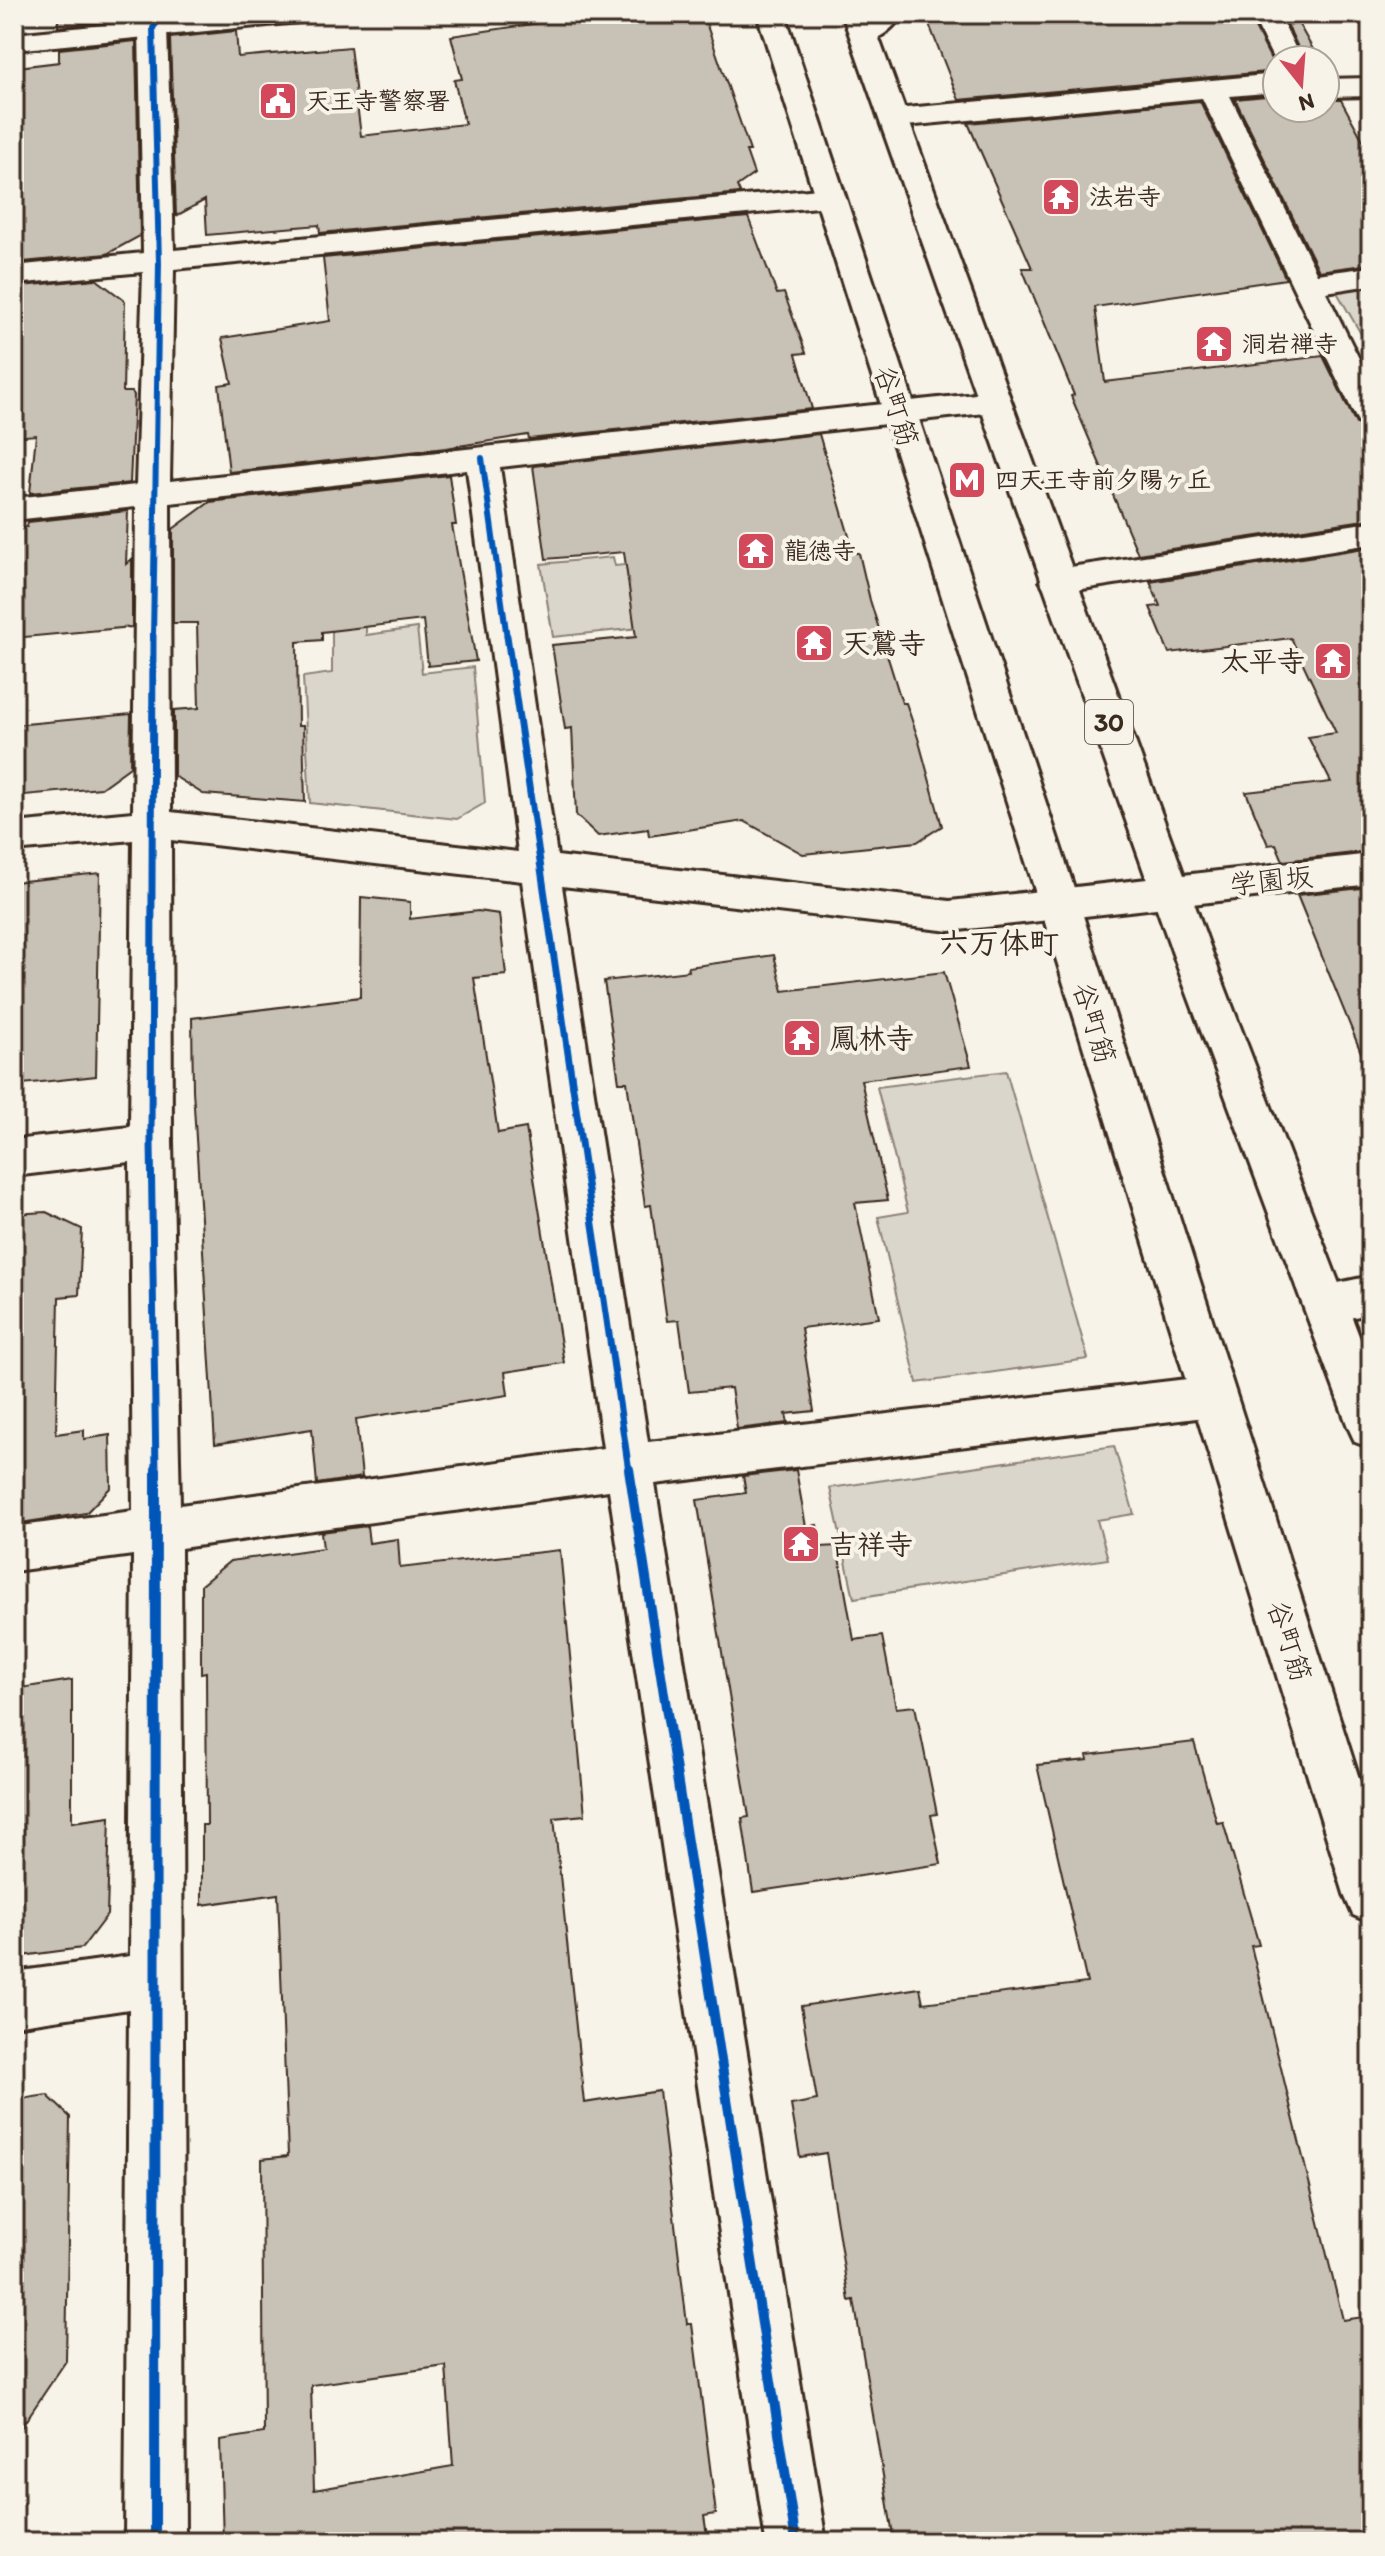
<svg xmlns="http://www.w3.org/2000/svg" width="1385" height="2556" font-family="Itim,'Klee One',sans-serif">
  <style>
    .green { fill: #dbd6cb; stroke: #8b8074; stroke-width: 2 }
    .building { fill: #c8c1b6; stroke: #3b2a1e; stroke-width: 2; fill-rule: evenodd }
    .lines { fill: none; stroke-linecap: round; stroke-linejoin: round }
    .minor-casing { stroke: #3b2a1e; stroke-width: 6 }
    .major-casing { stroke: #3b2a1e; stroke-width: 6 }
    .minor { fill: #f7f3e8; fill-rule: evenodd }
    .major { fill: #f7f3e8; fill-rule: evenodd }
    .cycleway-far2-casing { stroke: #f7f3e8; stroke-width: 10 }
    .cycleway-far1-casing { stroke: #f7f3e8; stroke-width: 12 }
    .cycleway-casing { stroke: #f7f3e8; stroke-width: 15 }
    .cycleway-far2 { stroke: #0057b8; stroke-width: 6 }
    .cycleway-far1 { stroke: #0057b8; stroke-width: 7 }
    .cycleway { stroke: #0057b8; stroke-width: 10 }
    .labels { text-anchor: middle; stroke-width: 8; stroke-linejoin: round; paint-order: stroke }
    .far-poi-label { font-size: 24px; font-weight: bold; fill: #3b2a1e; stroke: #f7f3e8; text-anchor: start }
    .shield { fill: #f7f3e8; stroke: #73665b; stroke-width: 2 }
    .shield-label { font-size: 26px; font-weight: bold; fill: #3b2a1e }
    .street-label { font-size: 28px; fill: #3b2a1e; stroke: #f7f3e8 }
    .poi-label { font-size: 28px; font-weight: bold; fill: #3b2a1e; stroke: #f7f3e8; text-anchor: start }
    .neighbourhood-label { font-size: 30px; font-weight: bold; fill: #3b2a1e; stroke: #f7f3e8 }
  </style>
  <rect width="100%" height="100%" fill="#f7f3e8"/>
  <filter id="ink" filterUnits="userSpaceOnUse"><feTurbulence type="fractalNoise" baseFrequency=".0125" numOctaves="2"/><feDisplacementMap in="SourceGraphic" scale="16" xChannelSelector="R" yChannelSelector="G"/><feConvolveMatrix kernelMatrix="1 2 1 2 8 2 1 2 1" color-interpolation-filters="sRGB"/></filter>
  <g filter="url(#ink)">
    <g class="green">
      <polygon points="1371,283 1371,345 1368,346 1334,287"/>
      <polygon points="613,557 615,566 645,563 658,626 553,637 541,564"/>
      <polygon points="366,622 366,635 417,628 422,673 473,667 485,803 457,819 310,803 303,677 332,673 332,627"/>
      <polygon points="1006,1071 1088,1359 917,1383 878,1217 908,1212 877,1087"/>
      <polygon points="1114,1446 1134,1514 1097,1520 1108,1559 854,1598 830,1488"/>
    </g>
    <g class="building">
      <polygon points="58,14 145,14 142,18 58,27"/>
      <polygon points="544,14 703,14 750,151 746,151 754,174 737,186 740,193 320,233 319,225 207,235 205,200 176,216 170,38 236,31 238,57 350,47 361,136 465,124 454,80 462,79 451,36 546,22"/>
      <polygon points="925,14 1248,14 1277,71 959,100"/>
      <polygon points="1282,14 1293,14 1319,60 1304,60"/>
      <polygon points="136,41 140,236 107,254 23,262 23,255 14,256 18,67 59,62 59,49"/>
      <polygon points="1277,95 1277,108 1325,108 1325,100 1341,100 1371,155 1371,264 1319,271 1235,99"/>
      <polygon points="1200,101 1286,279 1095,307 1105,382 1323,356 1356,424 1371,429 1371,519 1138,554 1071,396 1074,395 1022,268 1032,268 968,123"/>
      <polygon points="748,217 777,294 784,293 806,353 796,354 812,409 529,439 528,435 446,448 229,472 219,385 232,383 222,338 330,321 323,258"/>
      <polygon points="96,279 125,301 123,392 132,392 134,395 130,483 30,493 36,435 14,437 14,383 21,286"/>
      <polygon points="819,434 854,553 859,553 870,600 902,703 906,703 918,738 942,826 917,842 803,854 744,821 649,836 648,829 598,836 576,815 572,728 565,729 552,645 636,637 624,552 546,559 533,466"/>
      <polygon points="449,475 456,525 452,525 476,661 428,666 423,620 322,632 322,640 297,642 298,726 303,726 305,802 203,794 174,776 174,710 199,708 197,623 173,623 173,529 210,502"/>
      <polygon points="128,511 126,564 132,559 132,627 14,638 14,528 27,527 28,522"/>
      <polygon points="1371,547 1371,851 1283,861 1276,844 1268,845 1246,792 1331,782 1308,737 1336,733 1291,638 1169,653 1150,607 1160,606 1150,582"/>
      <polygon points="131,714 130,767 101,788 14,796 15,725"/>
      <polygon points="100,873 96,1076 14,1085 14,882"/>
      <polygon points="1371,887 1371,1077 1297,895"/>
      <polygon points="361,897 410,902 410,919 478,911 499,914 506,975 474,978 498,1133 526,1128 564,1363 505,1372 508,1395 356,1419 362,1477 317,1484 312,1429 215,1444 193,1090 192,1018 360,997"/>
      <polygon points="774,955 783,991 944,972 971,1066 861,1080 888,1200 855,1203 879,1318 801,1328 814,1411 786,1414 788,1423 737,1429 731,1388 689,1392 679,1320 667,1321 651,1205 645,1206 627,1082 619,1082 604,981 689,971 688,967"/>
      <polygon points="46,1212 82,1229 79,1295 59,1297 56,1434 84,1430 84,1439 110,1435 111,1487 86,1513 14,1524 14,1214"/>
      <polygon points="796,1470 806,1527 817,1525 821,1547 837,1546 854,1640 882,1636 896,1708 915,1706 937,1814 931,1815 941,1864 753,1892 742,1818 749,1817 697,1500 746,1493 743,1476"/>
      <path d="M367 1526 369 1543 398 1539 400 1568 560 1550 585 1815 554 1818 584 2103 659 2091 687 2324H692L716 2514 704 2516 708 2542H223L220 2440 264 2433 262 2159 288 2156 278 1894 202 1905V1825H207L206 1672 201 1673V1585L230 1561 323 1548 321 1532ZM446 2366 453 2466 314 2490 311 2385Z"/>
      <polygon points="72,1680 72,1822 110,1817 107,1915 82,1948 14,1957 14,1689"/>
      <polygon points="1194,1742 1217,1823 1223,1822 1259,1945 1251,1946 1343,2320 1371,2316 1371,2542 894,2542 854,2300 849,2301 826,2153 800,2157 791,2105 817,2100 801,2006 920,1988 923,2003 1087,1983 1037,1765 1088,1760 1087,1755"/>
      <polygon points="47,2095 70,2117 66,2361 14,2438 14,2100"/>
    </g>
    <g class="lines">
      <defs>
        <g id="minor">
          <path d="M149 14H177L167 28 174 250 829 188 840 191 844 197 840 203 829 206 174 269 170 481 994 392 1006 395 1010 402 1006 409 994 412 500 467 557 856 950 901 1371 854V884L950 931 562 886 648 1442 1213 1376 1229 1382 1236 1396 1229 1410 1213 1416 655 1484 826 2542H766L609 1490 181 1548 185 2542H125L129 2009 14 2026V1972L130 1956 133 1555 14 1571V1527L133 1511 130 1162 14 1176V1140L130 1127 133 840 14 851V823L133 812 136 507 14 520V498L136 485 143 272 14 284V266L143 253 139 28ZM467 470 518 852 171 812 170 503ZM171 840 522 881 603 1448 180 1505 172 1142Z"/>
          <path d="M872 14H903C892 30 874 46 854 41L850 35Z"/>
          <polygon points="1251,14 1279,14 1301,60 1277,60 1277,66"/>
          <polygon points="1277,74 1277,92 1230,96 1317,274 1371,267 1371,285 1326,292 1371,383 1371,426 1359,423 1355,416 1202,98 895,127 885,124 881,118 885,112 895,109"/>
          <polygon points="1371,78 1371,96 1325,97 1325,79"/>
          <polygon points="1371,522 1371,544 1057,593 1045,589 1040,581 1045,573 1057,569"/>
          <polygon points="1371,1276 1371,1314 1326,1322 1310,1317 1304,1303 1310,1289"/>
        </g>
        <g id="major">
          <polygon points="215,14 313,14 309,20 299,22 14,50 14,34"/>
          <polygon points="757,14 785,14 1079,903 1371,1816 1371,1923 1353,1915 1345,1897 1039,903"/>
          <polygon points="842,14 870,14 1220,974 1371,1367 1371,1448 1355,1442 1348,1427 1180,974"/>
        </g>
      </defs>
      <use href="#minor" class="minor-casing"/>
      <use href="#major" class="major-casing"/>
      <use href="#minor" class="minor"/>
      <use href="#major" class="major"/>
      <defs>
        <g id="cycleway-far2">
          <polyline points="482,458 507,638"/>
          <polyline points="153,638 159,263 153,28 163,14"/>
        </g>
        <g id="cycleway-far1">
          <polyline points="153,636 151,1142 156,1471"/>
          <polyline points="507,636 629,1471"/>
        </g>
        <g id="cycleway">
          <polyline points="629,1469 796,2542"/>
          <polyline points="155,2542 156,1469"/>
        </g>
      </defs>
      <use href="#cycleway-far2" class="cycleway-far2-casing"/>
      <use href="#cycleway-far1" class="cycleway-far1-casing"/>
      <use href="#cycleway" class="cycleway-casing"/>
      <use href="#cycleway-far2" class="cycleway-far2"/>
      <use href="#cycleway-far1" class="cycleway-far1"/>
      <use href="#cycleway" class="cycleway"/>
    </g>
  </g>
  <defs>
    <symbol id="civic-square" viewBox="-11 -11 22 22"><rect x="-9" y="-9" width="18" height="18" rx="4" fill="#d1495b" stroke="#f7f3e8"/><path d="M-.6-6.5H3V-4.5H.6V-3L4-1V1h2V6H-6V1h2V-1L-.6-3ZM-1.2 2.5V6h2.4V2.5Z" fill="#fff"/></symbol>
    <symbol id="temple-square" viewBox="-11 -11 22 22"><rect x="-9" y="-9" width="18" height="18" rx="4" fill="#d1495b" stroke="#f7f3e8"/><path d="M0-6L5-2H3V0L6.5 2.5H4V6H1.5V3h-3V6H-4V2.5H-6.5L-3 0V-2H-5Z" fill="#fff"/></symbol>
    <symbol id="metro-square" viewBox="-11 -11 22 22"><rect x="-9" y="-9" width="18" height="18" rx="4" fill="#d1495b" stroke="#f7f3e8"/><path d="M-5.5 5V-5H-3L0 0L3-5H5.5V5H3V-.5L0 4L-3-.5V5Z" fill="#fff"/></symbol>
  </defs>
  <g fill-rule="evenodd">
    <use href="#civic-square" x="256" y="79" width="44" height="44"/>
    <use href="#temple-square" x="1039" y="175" width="44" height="44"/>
    <use href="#temple-square" x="1192" y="322" width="44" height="44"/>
    <use href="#metro-square" x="945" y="458" width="44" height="44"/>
    <use href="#temple-square" x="734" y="529" width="44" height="44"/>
    <use href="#temple-square" x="792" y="621" width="44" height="44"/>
    <use href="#temple-square" x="1311" y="639" width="44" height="44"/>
    <use href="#temple-square" x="780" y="1016" width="44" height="44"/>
    <use href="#temple-square" x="779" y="1522" width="44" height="44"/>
  </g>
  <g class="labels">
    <g class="far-poi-label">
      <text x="306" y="109">天王寺警察署</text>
      <text x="1089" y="205">法岩寺</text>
      <text x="1242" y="352">洞岩禅寺</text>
      <text x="995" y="488">四天王寺前夕陽ヶ丘</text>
      <text x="784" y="559">龍徳寺</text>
    </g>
    <rect class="shield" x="1085" y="700" width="48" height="44" rx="6"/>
    <g class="shield-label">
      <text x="1109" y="731">30</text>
    </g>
    <g class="street-label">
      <text transform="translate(897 406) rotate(72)" y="10">谷町筋</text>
      <text transform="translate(1271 880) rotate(-6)" y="10">学園坂</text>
      <text transform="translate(1095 1023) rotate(73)" y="10">谷町筋</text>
      <text transform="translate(1290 1641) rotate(72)" y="10">谷町筋</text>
    </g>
    <g class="poi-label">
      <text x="842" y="653">天鷲寺</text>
      <text x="1305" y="671" text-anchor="end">太平寺</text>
      <text x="830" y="1048">鳳林寺</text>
      <text x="829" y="1554">吉祥寺</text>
    </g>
    <g class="neighbourhood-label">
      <text x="999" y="953">六万体町</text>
    </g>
  </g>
  <rect width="1385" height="2556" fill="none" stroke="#f7f3e8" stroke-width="48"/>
  <rect x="24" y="24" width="1337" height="2508" fill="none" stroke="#3b2a1e" stroke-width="3" filter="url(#ink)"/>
  <g transform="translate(1301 84) rotate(163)"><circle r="38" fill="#f7f3e8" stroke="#aca397" stroke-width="2"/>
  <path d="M0-6L14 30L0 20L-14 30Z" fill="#d1495b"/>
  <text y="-12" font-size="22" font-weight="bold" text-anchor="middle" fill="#3b2a1e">N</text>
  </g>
</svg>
